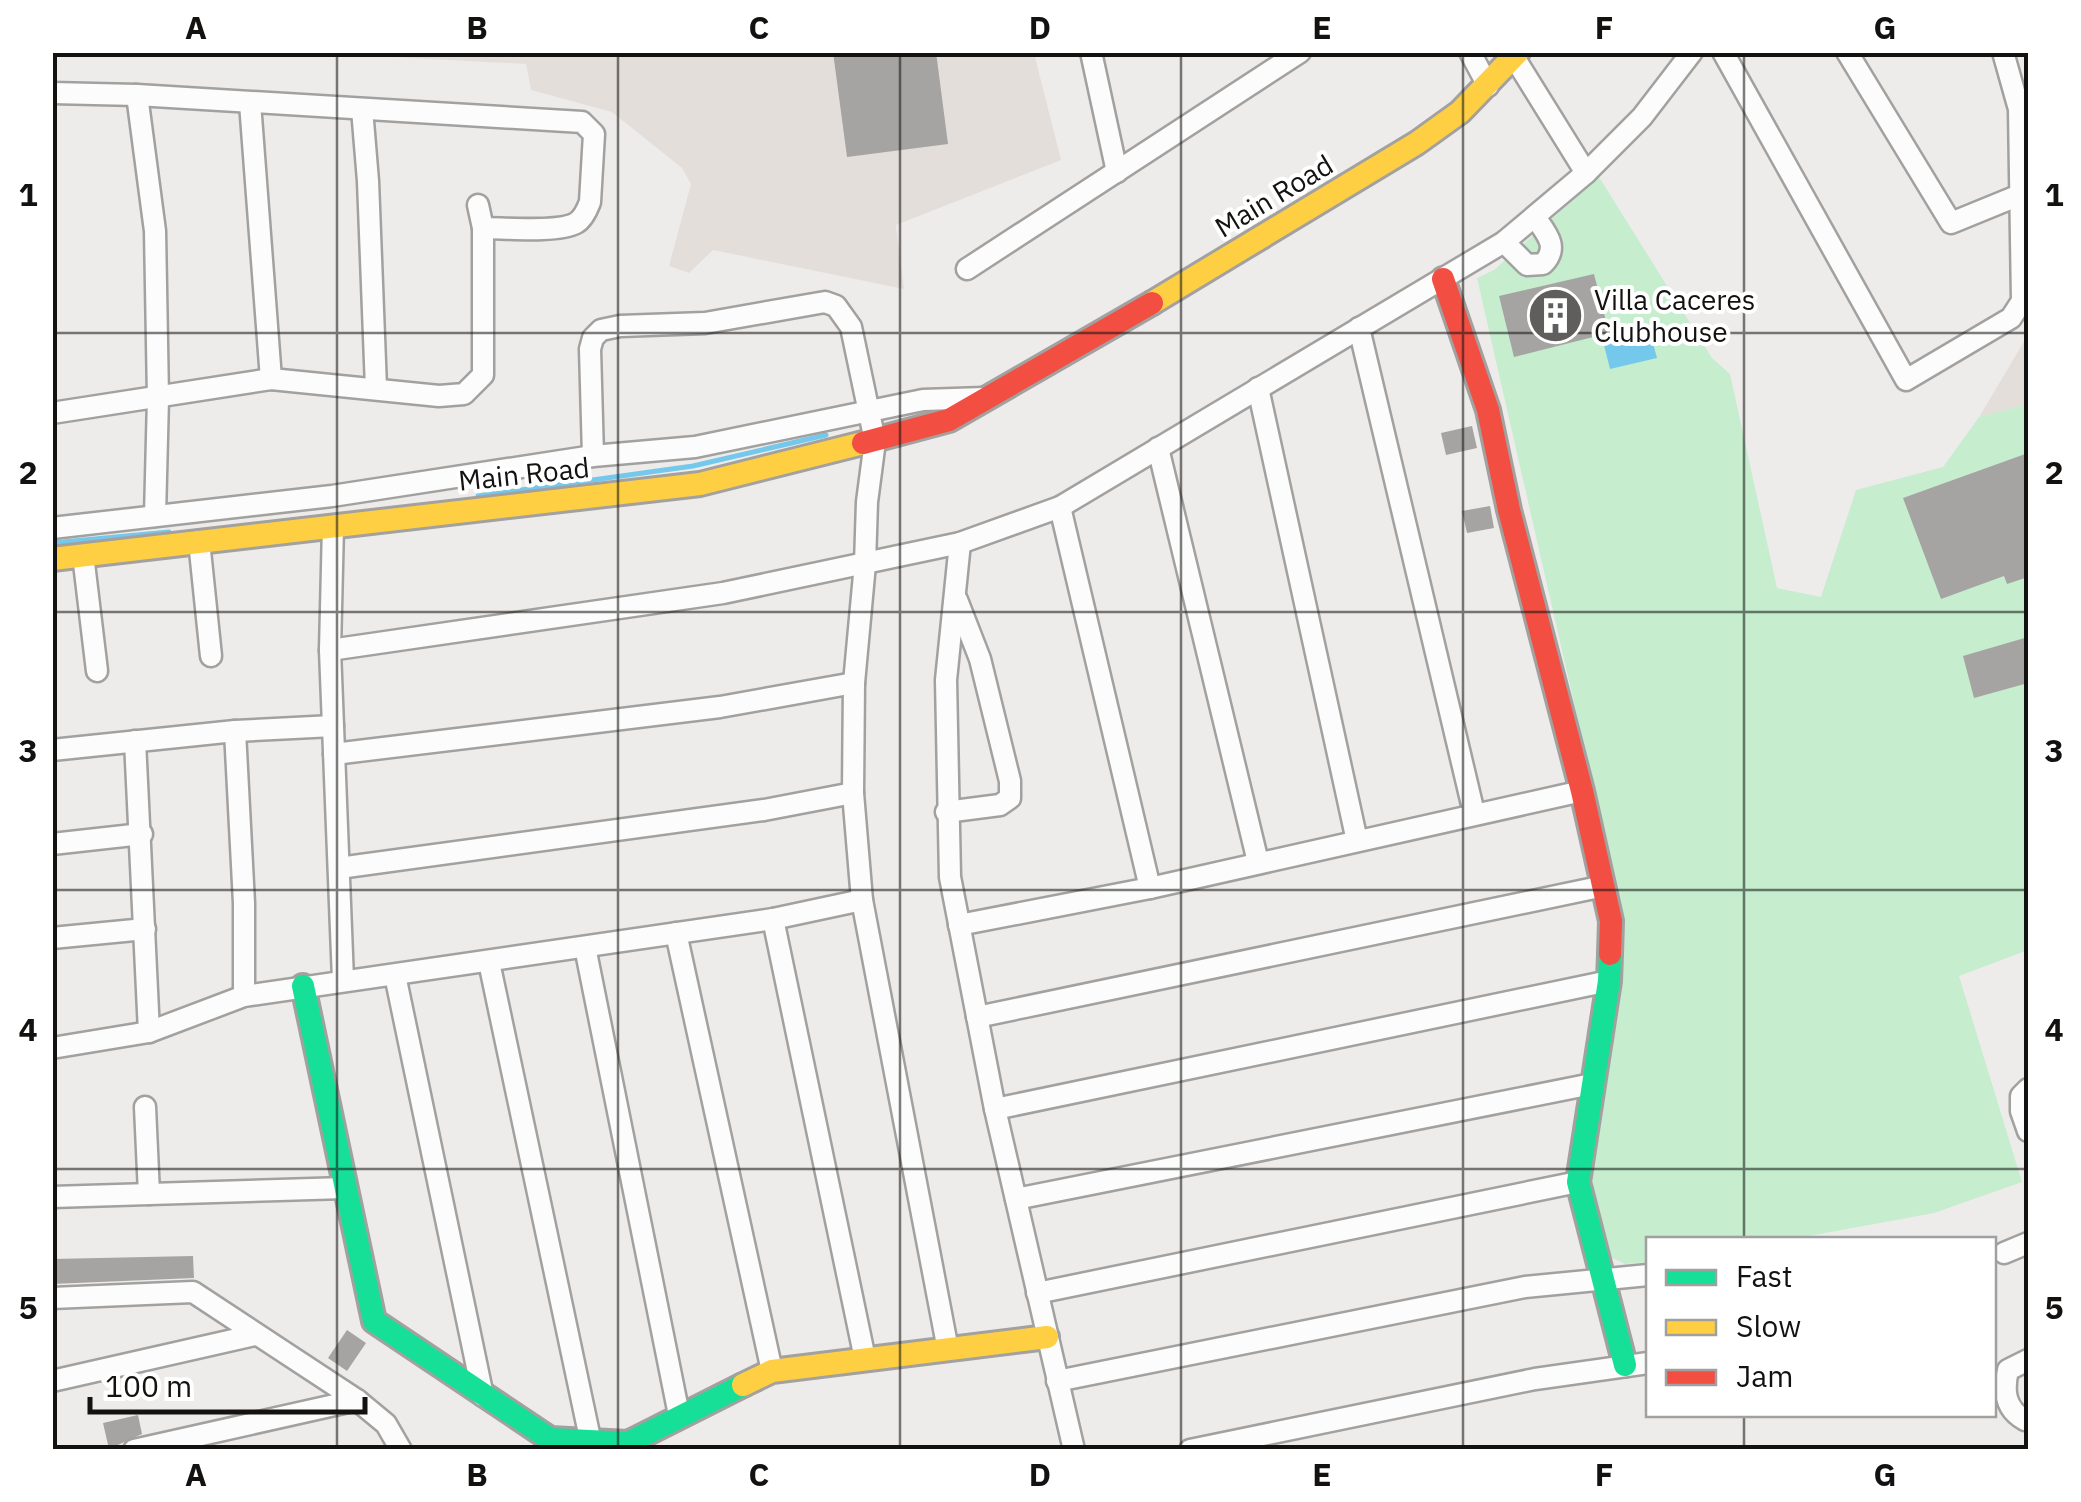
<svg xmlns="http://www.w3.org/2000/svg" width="2081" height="1502" font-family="'IBM Plex Sans',sans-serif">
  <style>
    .built { fill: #e3ded9 }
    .green { fill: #c5edce }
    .water { fill: #74c8eb }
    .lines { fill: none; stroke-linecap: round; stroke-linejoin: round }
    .stream { stroke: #74c8eb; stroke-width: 5 }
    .building { fill: #a5a4a2 }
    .street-casing { stroke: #a2a19f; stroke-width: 25 }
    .fast-casing { stroke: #a2a19f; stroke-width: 28 }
    .slow-casing { stroke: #a2a19f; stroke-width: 28 }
    .jam-casing { stroke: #a2a19f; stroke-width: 28 }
    .street { stroke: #fcfcfc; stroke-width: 20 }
    .fast { stroke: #16e098; stroke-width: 22 }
    .slow { stroke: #ffcf43; stroke-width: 22 }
    .jam { stroke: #f24e42; stroke-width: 22 }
    .grid { fill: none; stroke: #131211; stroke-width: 2.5; stroke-opacity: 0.55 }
    .labels { text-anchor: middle; stroke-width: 8; stroke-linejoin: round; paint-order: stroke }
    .street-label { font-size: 28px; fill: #131211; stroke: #fff }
    .poi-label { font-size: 28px; fill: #131211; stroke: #fff; text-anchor: start }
    .neatline { fill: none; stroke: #131211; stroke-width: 4 }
    .grid-label { font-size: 32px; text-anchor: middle; font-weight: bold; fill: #131211 }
  </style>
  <rect width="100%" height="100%" fill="#eeecea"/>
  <g class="built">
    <polygon points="318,53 1034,53 1061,160 896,225 904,289 713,250 689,273 669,266 691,184 682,168 612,112 531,90 526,64"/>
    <polygon points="2028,335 2028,404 1979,417"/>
  </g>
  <polygon class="green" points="1599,177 1712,358 1730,374 1777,588 1821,597 1856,490 1943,467 1979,417 2028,404 2028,950 1959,976 2022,1182 1934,1213 1809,1236 1808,1239 1648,1240 1648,1262 1625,1264 1610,1257 1591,1181 1619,900 1477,278 1494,270"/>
  <polygon class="water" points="1650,333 1657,358 1610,369 1604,345"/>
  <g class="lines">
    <g class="stream">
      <polyline points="478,496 693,466 826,435"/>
      <polyline points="52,543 169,532"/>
    </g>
  </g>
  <g class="building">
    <polygon points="833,52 936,52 948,144 847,157"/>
    <polygon points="1594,274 1609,333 1514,357 1499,296"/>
    <polygon points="1472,426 1477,448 1446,455 1441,433"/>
    <polygon points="2028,453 2028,577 2007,584 2004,576 1941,599 1903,498"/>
    <polygon points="1490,506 1494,528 1467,533 1462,511"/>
    <polygon points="2028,637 2028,683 1974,698 1963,656"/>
    <polygon points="193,1256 194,1278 52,1284 52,1259"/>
    <polygon points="347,1330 366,1343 347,1371 328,1358"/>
    <polygon points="138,1415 142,1434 109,1449 103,1423"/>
  </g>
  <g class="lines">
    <defs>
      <g id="street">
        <polyline points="1091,52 1117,172"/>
        <polyline points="1470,52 1488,86"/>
        <polyline points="1723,52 1906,380 2011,318 2022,301 2019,109 2003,52"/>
        <polyline points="1847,52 1951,223 2022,194"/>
        <polyline points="1514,57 1586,173"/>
        <path d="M52 93 137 95 582 122 594 134 590 202C587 210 583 219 576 223 558 233 505 228 483 228"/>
        <polyline points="137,95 155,231 158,398 155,516"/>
        <polyline points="250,103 271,379"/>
        <polyline points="362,109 368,181 376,388"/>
        <path d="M1504 242 1527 265 1543 264C1560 247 1546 233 1535 217"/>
        <polyline points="967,269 1300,52"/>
        <polyline points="1359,328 1474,813"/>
        <polyline points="1258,388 1357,841"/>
        <polyline points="52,413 271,379 439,396 464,394 483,375 483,228 478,205"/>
        <polyline points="1158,448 1258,862"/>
        <polyline points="593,456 590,349 593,338 601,330 620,326 705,323 825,302 836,306 851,327 875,441 867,502 865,564 854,683 853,793 862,900 948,1350"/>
        <polyline points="1060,507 1150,888"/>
        <polyline points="333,526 330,650 343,980"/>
        <polyline points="52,528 332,496 593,456 695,447 923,400 984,398"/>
        <polyline points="199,541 211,656"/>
        <polyline points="960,543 946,680 950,877 995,1109 1074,1450"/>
        <polyline points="83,555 97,671"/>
        <polyline points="330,650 723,593 960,543 1060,507 1504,242 1586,173 1642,117 1692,52"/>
        <polyline points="235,731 244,903 244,996"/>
        <polyline points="135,741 149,1032"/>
        <polyline points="52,750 235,731 333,726"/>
        <polyline points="334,754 720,707 854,683"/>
        <polyline points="946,812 1000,805 1010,798 1010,781 980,659 957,600"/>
        <polyline points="52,844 142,834"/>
        <polyline points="339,868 764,810 853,793"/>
        <polyline points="773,919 865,1359"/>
        <polyline points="959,925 1150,888 1582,791"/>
        <polyline points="676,933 772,1371"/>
        <polyline points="52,938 145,929"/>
        <polyline points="585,947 679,1415"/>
        <polyline points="489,962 591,1443"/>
        <polyline points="395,975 483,1396"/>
        <polyline points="977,1017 1604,886"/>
        <polyline points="52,1048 149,1032 244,996 773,919 862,900"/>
        <polyline points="2028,1089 2021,1096 2021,1111 2028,1131"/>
        <polyline points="145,1107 149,1194"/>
        <polyline points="995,1109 1609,981"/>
        <polyline points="52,1197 345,1188"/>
        <polyline points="1016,1199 1592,1084"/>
        <polyline points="2004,1253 2028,1243"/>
        <polyline points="1037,1293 1578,1182"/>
        <polyline points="52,1298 193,1292 357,1400 386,1424 401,1450"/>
        <polyline points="52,1381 255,1335"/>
        <polyline points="1057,1381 1525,1287 1648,1275"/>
        <path d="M2025 1420C2005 1409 2003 1391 2008 1370L2028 1360"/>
        <polyline points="134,1450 357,1400"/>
        <polyline points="1190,1450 1535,1379 1648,1363"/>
      </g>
      <g id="fast">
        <polyline points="1610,954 1609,981 1578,1182 1625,1365"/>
        <polyline points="303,986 374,1321 550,1439 628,1443 743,1385"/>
      </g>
      <g id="slow">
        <polyline points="1152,303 1417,143 1460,112 1518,52"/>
        <polyline points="52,559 700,484 863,443"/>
        <polyline points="743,1385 772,1371 1047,1337"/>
      </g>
      <g id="jam">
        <polyline points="1443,279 1488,410 1509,510 1582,791 1611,921 1610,954"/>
        <polyline points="863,443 949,420 1152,303"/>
      </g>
    </defs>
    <use href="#street" class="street-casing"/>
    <use href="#fast" class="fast-casing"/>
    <use href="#slow" class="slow-casing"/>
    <use href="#jam" class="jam-casing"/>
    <use href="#street" class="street"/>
    <use href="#fast" class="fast"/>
    <use href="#slow" class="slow"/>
    <use href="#jam" class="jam"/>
  </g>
  <path class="grid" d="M337 52V1450M618 52V1450M900 52V1450M1181 52V1450M1463 52V1450M1744 52V1240M52 333H2028M52 612H2028M52 890H2028M52 1169H2028M1744 1414V1450"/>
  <defs>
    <symbol id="building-disc" viewBox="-11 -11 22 22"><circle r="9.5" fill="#605e5d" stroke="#fff"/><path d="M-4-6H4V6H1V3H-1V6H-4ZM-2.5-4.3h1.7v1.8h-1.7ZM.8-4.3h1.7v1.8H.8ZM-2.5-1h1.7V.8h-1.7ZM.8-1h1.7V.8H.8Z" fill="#fff"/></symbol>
  </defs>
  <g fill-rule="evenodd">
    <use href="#building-disc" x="1524" y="284" width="63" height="63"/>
  </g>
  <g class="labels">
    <g class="street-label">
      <text transform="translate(1274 196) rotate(-31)" y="10">Main Road</text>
      <text transform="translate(524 474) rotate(-6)" y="10">Main Road</text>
    </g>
    <g class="poi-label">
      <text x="1594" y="310">Villa Caceres<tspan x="1594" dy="32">Clubhouse</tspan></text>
    </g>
  </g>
  <rect width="2081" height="1502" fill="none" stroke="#ffffff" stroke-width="110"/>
  <rect x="1646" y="1237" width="350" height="180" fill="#ffffff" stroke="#a1a0a0" stroke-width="2.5"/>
  <rect x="1666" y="1270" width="50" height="15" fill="#16e098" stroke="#a1a0a0" stroke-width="2.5"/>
  <text x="1736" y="1287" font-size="30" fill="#131211">Fast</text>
  <rect x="1666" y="1320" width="50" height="15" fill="#ffcf43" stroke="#a1a0a0" stroke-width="2.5"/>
  <text x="1736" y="1337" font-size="30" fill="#131211">Slow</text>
  <rect x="1666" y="1370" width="50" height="15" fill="#f24e42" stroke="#a1a0a0" stroke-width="2.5"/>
  <text x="1736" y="1387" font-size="30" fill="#131211">Jam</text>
  <path d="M90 1397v15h275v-15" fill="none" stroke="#131211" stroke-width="5"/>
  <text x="105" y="1397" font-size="30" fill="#131211" stroke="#ffffff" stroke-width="8" paint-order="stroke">100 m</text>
  <rect x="55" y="55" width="1971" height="1392" class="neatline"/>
  <g class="grid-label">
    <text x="196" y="39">A</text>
    <text x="477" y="39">B</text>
    <text x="759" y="39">C</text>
    <text x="1040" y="39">D</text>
    <text x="1322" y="39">E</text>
    <text x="1604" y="39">F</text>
    <text x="1885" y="39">G</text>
    <text x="28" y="206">1</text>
    <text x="2054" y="206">1</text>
    <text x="28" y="484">2</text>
    <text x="2054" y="484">2</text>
    <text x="28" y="762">3</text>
    <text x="2054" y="762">3</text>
    <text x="28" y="1041">4</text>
    <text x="2054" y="1041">4</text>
    <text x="28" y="1319">5</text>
    <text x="2054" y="1319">5</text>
    <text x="196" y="1486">A</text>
    <text x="477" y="1486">B</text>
    <text x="759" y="1486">C</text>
    <text x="1040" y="1486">D</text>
    <text x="1322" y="1486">E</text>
    <text x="1604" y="1486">F</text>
    <text x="1885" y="1486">G</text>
  </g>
</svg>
